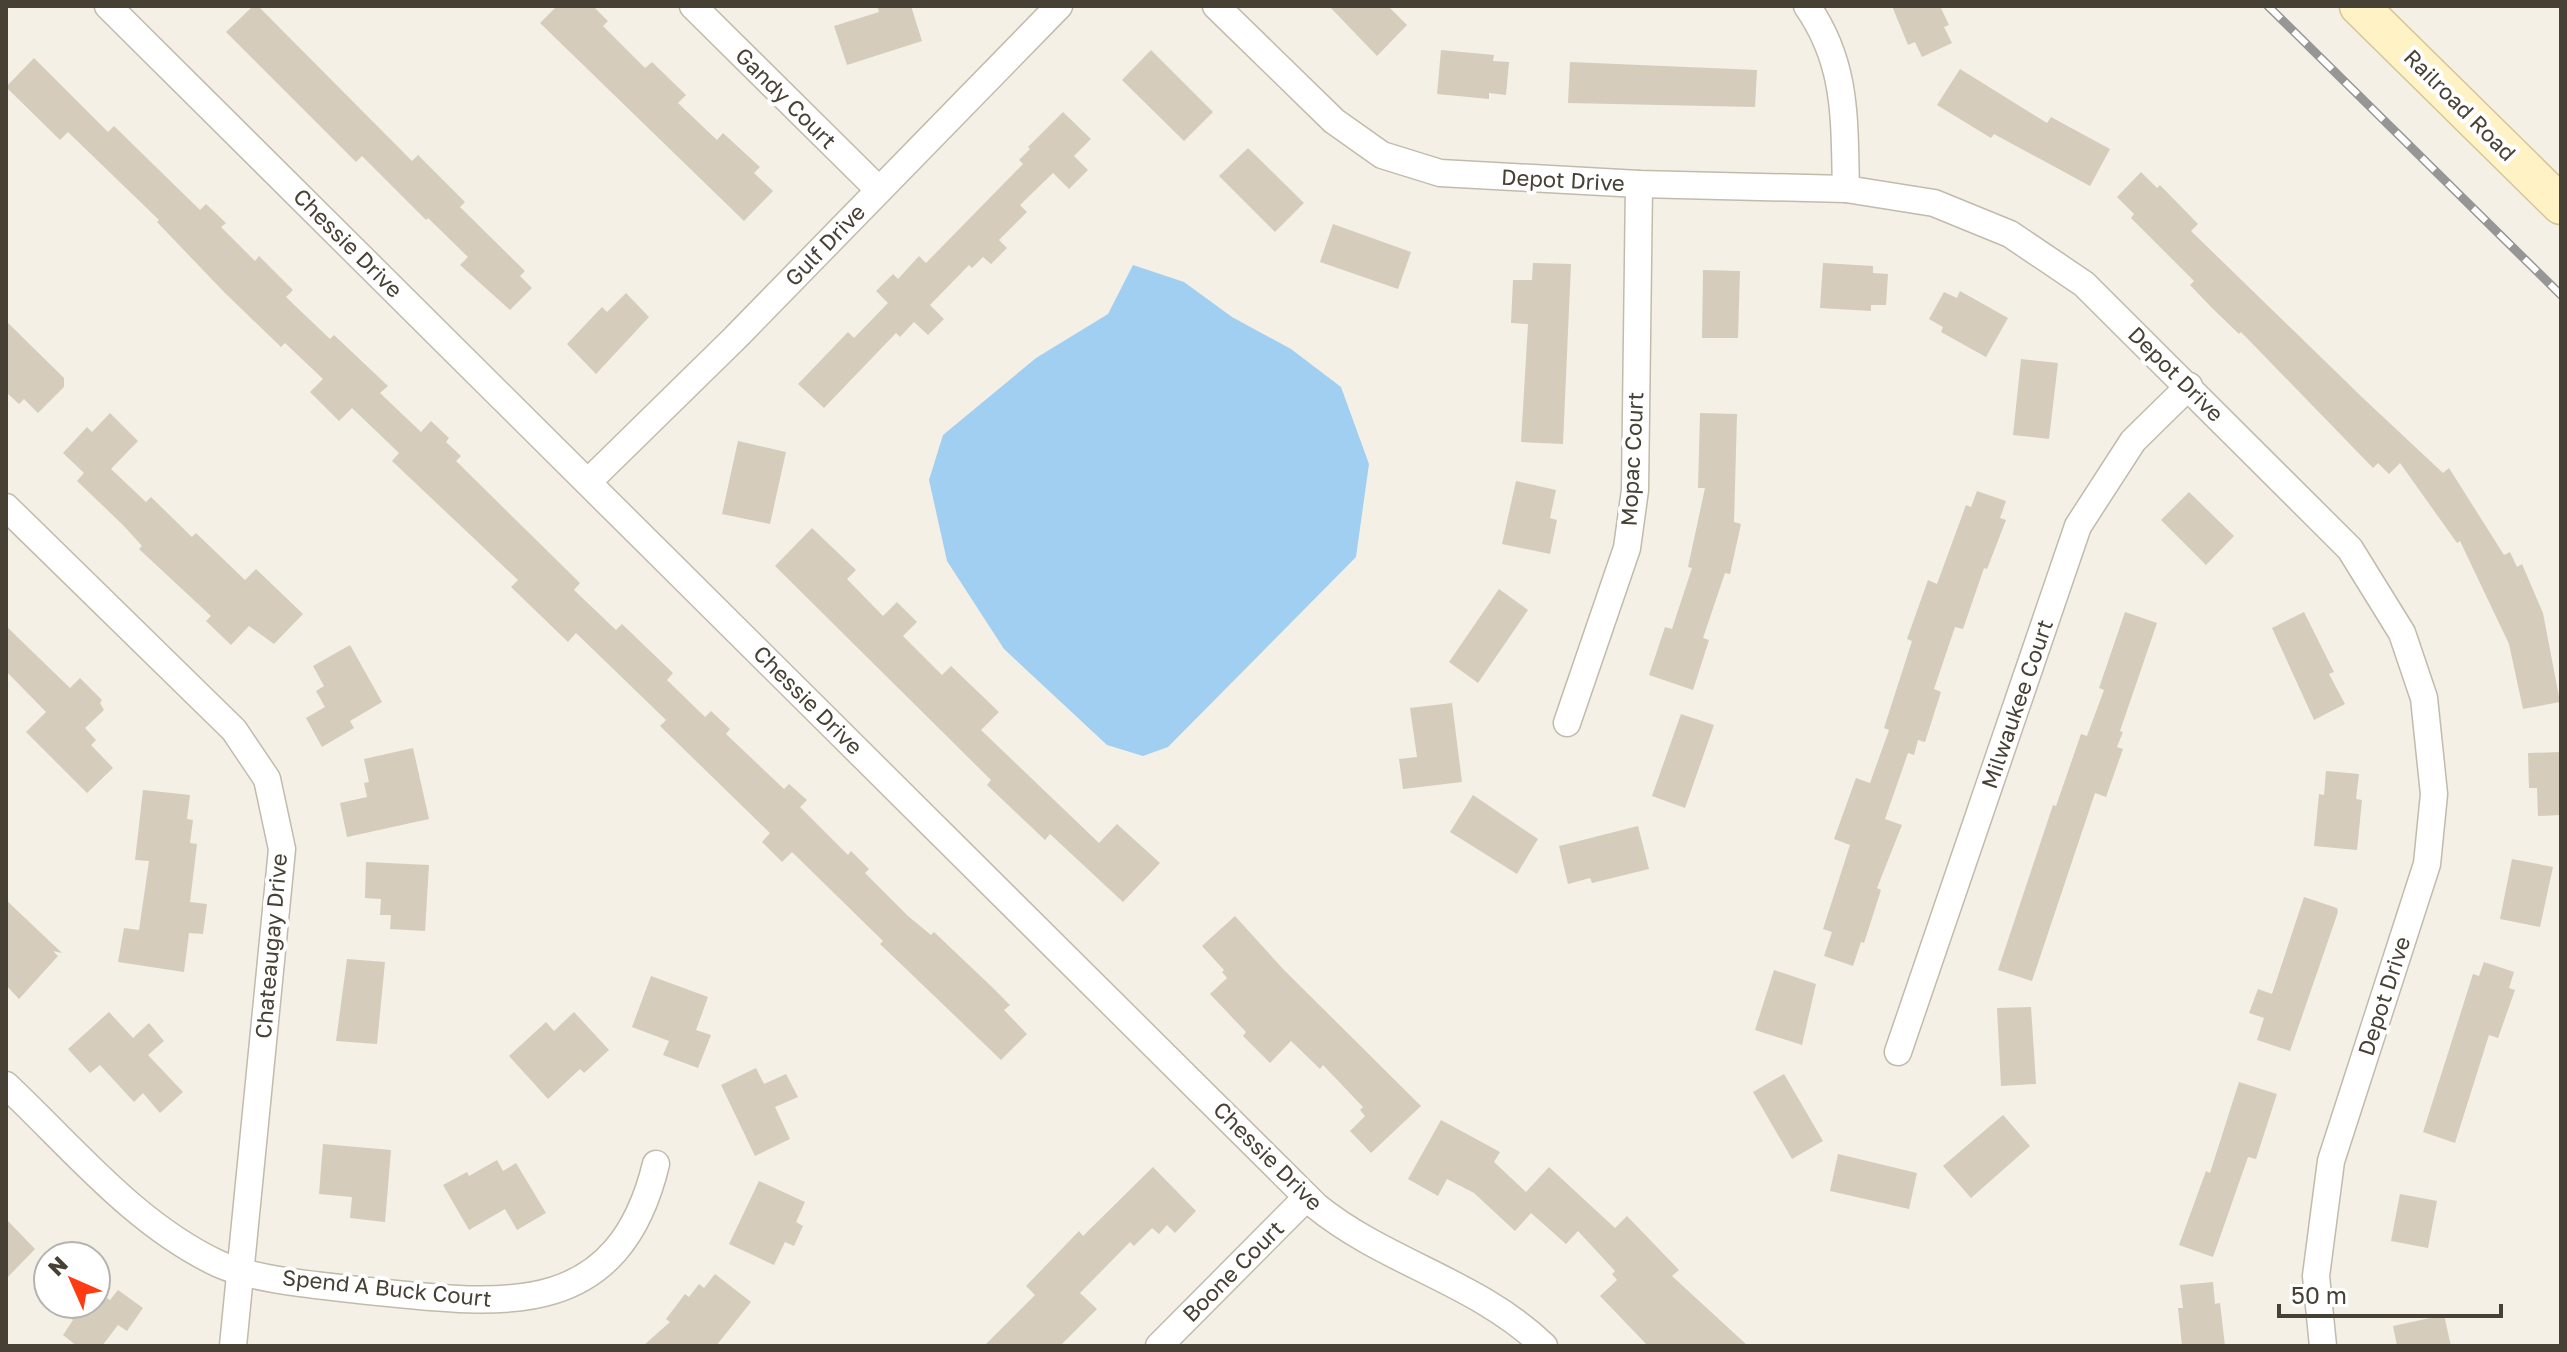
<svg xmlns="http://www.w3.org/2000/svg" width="2567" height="1352" font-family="'Golos Text',sans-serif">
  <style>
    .water { fill: #a1cff2 }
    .building { fill: #d5ccbb }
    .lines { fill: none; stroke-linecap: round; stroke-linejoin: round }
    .street-casing { stroke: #c2bbab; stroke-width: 29 }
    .secondary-casing { stroke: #d5c595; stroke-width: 41 }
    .street { stroke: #fff; stroke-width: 26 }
    .secondary { stroke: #fff2c5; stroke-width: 38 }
    .rail-casing { stroke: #969696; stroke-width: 9 }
    .rail { stroke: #fff; stroke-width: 6; stroke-dasharray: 18; stroke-linecap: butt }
    .labels { text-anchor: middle; stroke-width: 8; stroke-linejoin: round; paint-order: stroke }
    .street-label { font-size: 22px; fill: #474035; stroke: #fff }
  </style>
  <rect width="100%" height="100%" fill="#f4f0e6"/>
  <polygon class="water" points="1133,265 1184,282 1232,317 1291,349 1341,387 1369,464 1356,557 1168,747 1143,756 1107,745 1004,649 947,561 929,480 943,435 1036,358 1108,314"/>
  <g class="building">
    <polygon points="253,6 258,6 412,161 418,155 465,202 460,207 525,271 520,276 532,288 510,310 460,265 468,257 428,218 426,220 362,156 356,162 226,32"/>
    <polygon points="557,6 593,6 608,21 603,26 645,68 652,62 686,95 678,103 717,140 723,133 760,167 754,173 773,191 744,221 540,23"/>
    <polygon points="877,6 911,6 922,41 847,65 834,26 879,12"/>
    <polygon points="1329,6 1388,6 1407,25 1377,56"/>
    <polygon points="1892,6 1940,6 1949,25 1944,27 1952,43 1922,57 1915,42 1908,45"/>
    <polygon points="1151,50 1213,112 1184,141 1122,80"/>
    <polygon points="1441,50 1494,55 1493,61 1509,62 1506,95 1489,93 1489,99 1437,94"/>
    <polygon points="34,58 108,132 114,126 200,210 206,204 226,223 221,227 255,261 259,256 293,290 286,297 330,339 334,335 388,386 380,393 421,432 431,421 449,438 446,442 461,456 456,461 580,583 574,590 616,630 622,624 673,673 667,680 705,717 711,711 730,729 726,734 784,789 789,784 807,800 800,807 848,855 851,851 869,869 865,873 908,916 931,935 934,932 992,987 1010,1005 1004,1010 1027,1034 1001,1060 880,944 883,941 792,852 782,862 762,842 770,833 660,726 666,720 576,633 568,642 511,587 518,580 392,461 399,453 352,408 339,421 310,392 323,379 285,343 281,347 224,292 157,222 159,220 68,132 60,140 6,87"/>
    <polygon points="1570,62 1757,70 1755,107 1568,103"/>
    <polygon points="1960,69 2047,123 2051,117 2110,149 2090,186 1994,134 1991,138 1937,105"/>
    <polygon points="1063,112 1091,139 1074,156 1088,170 1069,189 1053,173 1020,205 1027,212 999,240 1007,248 991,264 983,257 972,268 969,265 930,305 944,319 928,335 914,322 900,337 896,333 824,408 798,384 848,332 854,338 888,303 876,291 893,274 898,279 919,256 926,263 1023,164 1019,160 1030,149 1028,147"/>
    <polygon points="1248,148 1304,203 1275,232 1219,176"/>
    <polygon points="2141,172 2157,188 2160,185 2198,224 2191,231 2365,400 2443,473 2449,468 2504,555 2510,552 2517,567 2522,564 2543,613 2560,702 2523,709 2509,644 2460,541 2457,543 2400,463 2389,474 2378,463 2373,468 2241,332 2239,334 2212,308 2190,285 2194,281 2131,218 2134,214 2117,197"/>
    <polygon points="1333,224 1411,252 1398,289 1320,262"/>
    <polygon points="1533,263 1571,264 1563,444 1521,442 1528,324 1511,323 1513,280 1532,280"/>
    <polygon points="1823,263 1873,266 1873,273 1888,274 1886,305 1871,305 1871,311 1820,308"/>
    <polygon points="1703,270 1740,271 1738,338 1702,338"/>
    <polygon points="1960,291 2008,318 1986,357 1941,332 1943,327 1929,319 1944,292 1957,298"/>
    <polygon points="626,293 649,317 596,374 567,344 602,307 607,312"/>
    <polygon points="6,321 64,378 64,387 38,413 24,399 19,404 6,392"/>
    <polygon points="2021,359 2058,363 2049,439 2013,435"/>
    <polygon points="110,413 138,441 111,469 146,502 151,497 192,537 196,533 245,580 256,569 303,614 274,644 249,626 231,645 206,621 211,616 139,549 142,546 123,525 77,481 84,473 63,453 87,427 92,432"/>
    <polygon points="1700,413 1737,414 1734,522 1741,524 1730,574 1725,573 1703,638 1709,640 1693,690 1649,675 1665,627 1672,629 1692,568 1688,567 1705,488 1698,488"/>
    <polygon points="738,441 786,452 770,524 722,514"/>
    <polygon points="1516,481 1556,490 1550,518 1557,520 1550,554 1502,544"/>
    <polygon points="1977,491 2006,501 2000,518 2006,520 1987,569 1984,568 1963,629 1955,627 1934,689 1941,692 1925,742 1918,740 1914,755 1908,753 1885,819 1902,825 1877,888 1881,890 1864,943 1861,942 1853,966 1824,956 1832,932 1823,929 1850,845 1834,839 1856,778 1870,783 1889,730 1884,728 1912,641 1907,639 1928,580 1937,584 1966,505 1971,507"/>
    <polygon points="2189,492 2234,536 2206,565 2161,520"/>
    <polygon points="812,528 856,570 847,579 883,616 897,602 917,622 903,636 942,675 951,666 999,712 981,730 1099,843 1117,824 1160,863 1123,902 1050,834 1045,840 987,785 991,780 775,566"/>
    <polygon points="1499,589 1528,610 1478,683 1449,662"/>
    <polygon points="2125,612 2157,623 2120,731 2123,732 2117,747 2123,749 2106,797 2095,793 2032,981 1998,970 2053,805 2056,806 2081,734 2087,736 2104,690 2099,688"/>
    <polygon points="2304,612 2334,672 2329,674 2345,704 2314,720 2272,628"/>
    <polygon points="6,626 70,688 80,678 102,700 100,703 104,710 85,728 96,740 91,745 113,768 87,793 26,732 46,712 6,671"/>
    <polygon points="350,645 382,702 350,721 354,728 322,747 306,718 325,707 316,691 324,686 313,666"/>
    <polygon points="1452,703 1462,782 1403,789 1399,759 1417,757 1410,708"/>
    <polygon points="1681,714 1714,725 1685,808 1652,796"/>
    <polygon points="413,748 429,819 347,837 340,803 367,797 364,783 369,782 364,759"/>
    <polygon points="2561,752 2561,815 2538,816 2537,788 2529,788 2528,753"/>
    <polygon points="2326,771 2359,774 2356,799 2362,800 2357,850 2314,846 2319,794 2324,795"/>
    <polygon points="143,790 190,795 187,819 193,820 190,843 197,844 190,902 207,904 203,934 189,933 184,972 118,962 124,928 139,930 149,861 135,860"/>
    <polygon points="1473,795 1538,839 1517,874 1450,832"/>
    <polygon points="1638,826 1649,869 1592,883 1590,878 1568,884 1559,846"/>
    <polygon points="2512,859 2553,867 2540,927 2500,919"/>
    <polygon points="366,862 429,865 425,931 390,929 391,915 380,915 381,899 365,898"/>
    <polygon points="2304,897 2337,908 2338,912 2290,1051 2257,1040 2264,1018 2249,1013 2258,989 2272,994"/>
    <polygon points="6,900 62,953 53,951 58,956 19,999 6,985"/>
    <polygon points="1235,916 1283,969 1421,1106 1371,1153 1350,1131 1365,1116 1360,1110 1363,1107 1323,1065 1320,1069 1291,1041 1270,1063 1243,1036 1246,1032 1210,994 1227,978 1222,972 1224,970 1202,946"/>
    <polygon points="347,959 385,962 377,1044 336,1041"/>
    <polygon points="2484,962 2514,972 2509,988 2515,990 2498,1038 2489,1035 2455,1143 2423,1132 2473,974 2479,976"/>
    <polygon points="1774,970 1816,984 1802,1045 1755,1030"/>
    <polygon points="651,976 708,997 696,1030 711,1035 698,1068 663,1055 669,1041 632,1027"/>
    <polygon points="2031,1007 2036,1084 2001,1086 1997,1008"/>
    <polygon points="109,1012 133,1038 149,1023 164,1041 148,1055 183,1092 160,1113 143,1093 134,1102 100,1065 90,1073 68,1049"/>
    <polygon points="574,1012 609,1050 584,1073 580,1069 548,1099 509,1056 546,1022 554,1031"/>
    <polygon points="756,1068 764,1084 786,1074 798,1097 775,1107 790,1139 755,1156 721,1085"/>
    <polygon points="1784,1074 1823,1141 1792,1159 1753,1092"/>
    <polygon points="2239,1082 2277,1094 2256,1159 2248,1157 2213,1257 2179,1245 2206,1171 2210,1173"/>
    <polygon points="2003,1115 2030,1146 1971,1198 1943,1166"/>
    <polygon points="1441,1120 1500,1152 1494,1162 1526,1192 1549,1167 1615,1228 1627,1216 1679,1270 1672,1276 1748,1346 1648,1346 1600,1296 1617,1280 1612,1274 1615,1271 1578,1231 1566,1244 1531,1213 1515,1231 1474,1193 1447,1179 1438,1196 1408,1179"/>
    <polygon points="323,1144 391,1150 385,1222 350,1218 352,1197 319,1194"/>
    <polygon points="1838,1154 1917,1173 1909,1209 1830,1191"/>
    <polygon points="497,1160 503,1171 516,1163 546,1213 517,1230 505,1209 469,1230 443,1185 467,1172 469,1176"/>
    <polygon points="1153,1167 1196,1211 1175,1233 1167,1225 1159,1234 1152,1228 1134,1246 1130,1242 1080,1293 1097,1309 1060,1346 984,1346 1035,1295 1026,1286 1079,1231 1083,1236"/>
    <polygon points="759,1181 805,1202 796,1222 803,1226 794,1246 785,1242 774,1265 729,1244"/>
    <polygon points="2400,1194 2437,1201 2428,1248 2391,1241"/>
    <polygon points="6,1219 35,1249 6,1279"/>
    <polygon points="715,1274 751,1302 716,1346 643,1346 670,1322 666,1319 685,1294 689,1297 699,1284 704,1288"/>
    <polygon points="2213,1282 2215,1304 2220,1303 2225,1346 2182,1346 2178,1308 2183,1308 2180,1285"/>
    <polygon points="96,1290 110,1300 118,1290 143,1308 127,1331 118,1325 102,1346 77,1346 63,1335 73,1320 52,1304 96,1304"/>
    <polygon points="2444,1315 2451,1346 2397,1346 2393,1326"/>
  </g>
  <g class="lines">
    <defs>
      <g id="street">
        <path d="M108 6 1316 1206C1386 1263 1478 1282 1544 1346"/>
        <polyline points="693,6 879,190"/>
        <polyline points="1216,6 1334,121 1382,155 1440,173 1639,184 1846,189 1934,203 2010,234 2084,284 2350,549 2402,633 2424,698 2434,794 2427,864 2331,1161 2316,1276 2323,1346"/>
        <path d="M1807 6C1848 65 1844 121 1846 189"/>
        <polyline points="589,481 735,338 1059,6"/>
        <polyline points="6,507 234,730 267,779 282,849 233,1346"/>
        <polyline points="1567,723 1627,548 1635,490 1639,184"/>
        <polyline points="1898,1052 2078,526 2133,441 2189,386"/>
        <path d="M6 1085C72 1147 135 1225 219 1264 257 1281 326 1286 368 1291 499 1304 617 1324 656 1164"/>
        <polyline points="1159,1346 1307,1197"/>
      </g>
      <polyline id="secondary" points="2359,6 2561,205"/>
    </defs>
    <use href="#street" class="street-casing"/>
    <use href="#secondary" class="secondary-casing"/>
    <use href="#street" class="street"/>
    <use href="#secondary" class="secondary"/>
    <defs>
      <polyline id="rail" points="2268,6 2561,295"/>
    </defs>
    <use href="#rail" class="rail-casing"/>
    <use href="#rail" class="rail"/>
  </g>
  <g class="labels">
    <g class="street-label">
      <text transform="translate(786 98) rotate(45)" y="8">Gandy Court</text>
      <text transform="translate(2460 105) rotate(45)" y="8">Railroad Road</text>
      <text transform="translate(1563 180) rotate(3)" y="8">Depot Drive</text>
      <text transform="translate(348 243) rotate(45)" y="8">Chessie Drive</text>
      <text transform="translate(825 245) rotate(-46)" y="8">Gulf Drive</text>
      <text transform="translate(2176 374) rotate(45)" y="8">Depot Drive</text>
      <text transform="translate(1632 459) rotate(-87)" y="8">Mopac Court</text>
      <text transform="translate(808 700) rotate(45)" y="8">Chessie Drive</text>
      <text transform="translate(2017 704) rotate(-71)" y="8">Milwaukee Court</text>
      <text transform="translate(271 946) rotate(-85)" y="8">Chateaugay Drive</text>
      <text transform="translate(2384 996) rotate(-72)" y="8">Depot Drive</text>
      <text transform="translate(1268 1156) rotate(45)" y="8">Chessie Drive</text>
      <text transform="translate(1233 1271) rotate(-45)" y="8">Boone Court</text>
      <text transform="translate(387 1288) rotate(6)" y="8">Spend A Buck Court</text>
    </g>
  </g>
  <rect width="2567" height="1352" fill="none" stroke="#474035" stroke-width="16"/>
  <g transform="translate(72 1280) rotate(315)"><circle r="38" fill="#ffffff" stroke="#b5b3ae" stroke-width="2"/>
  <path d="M0-6L14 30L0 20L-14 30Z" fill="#ff3b12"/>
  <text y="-12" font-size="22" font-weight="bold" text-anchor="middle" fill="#474035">N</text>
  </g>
  <path d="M2279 1304v12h222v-12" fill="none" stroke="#474035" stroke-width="4"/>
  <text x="2291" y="1304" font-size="24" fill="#474035" stroke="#ffffff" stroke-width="6" paint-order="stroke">50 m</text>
</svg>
